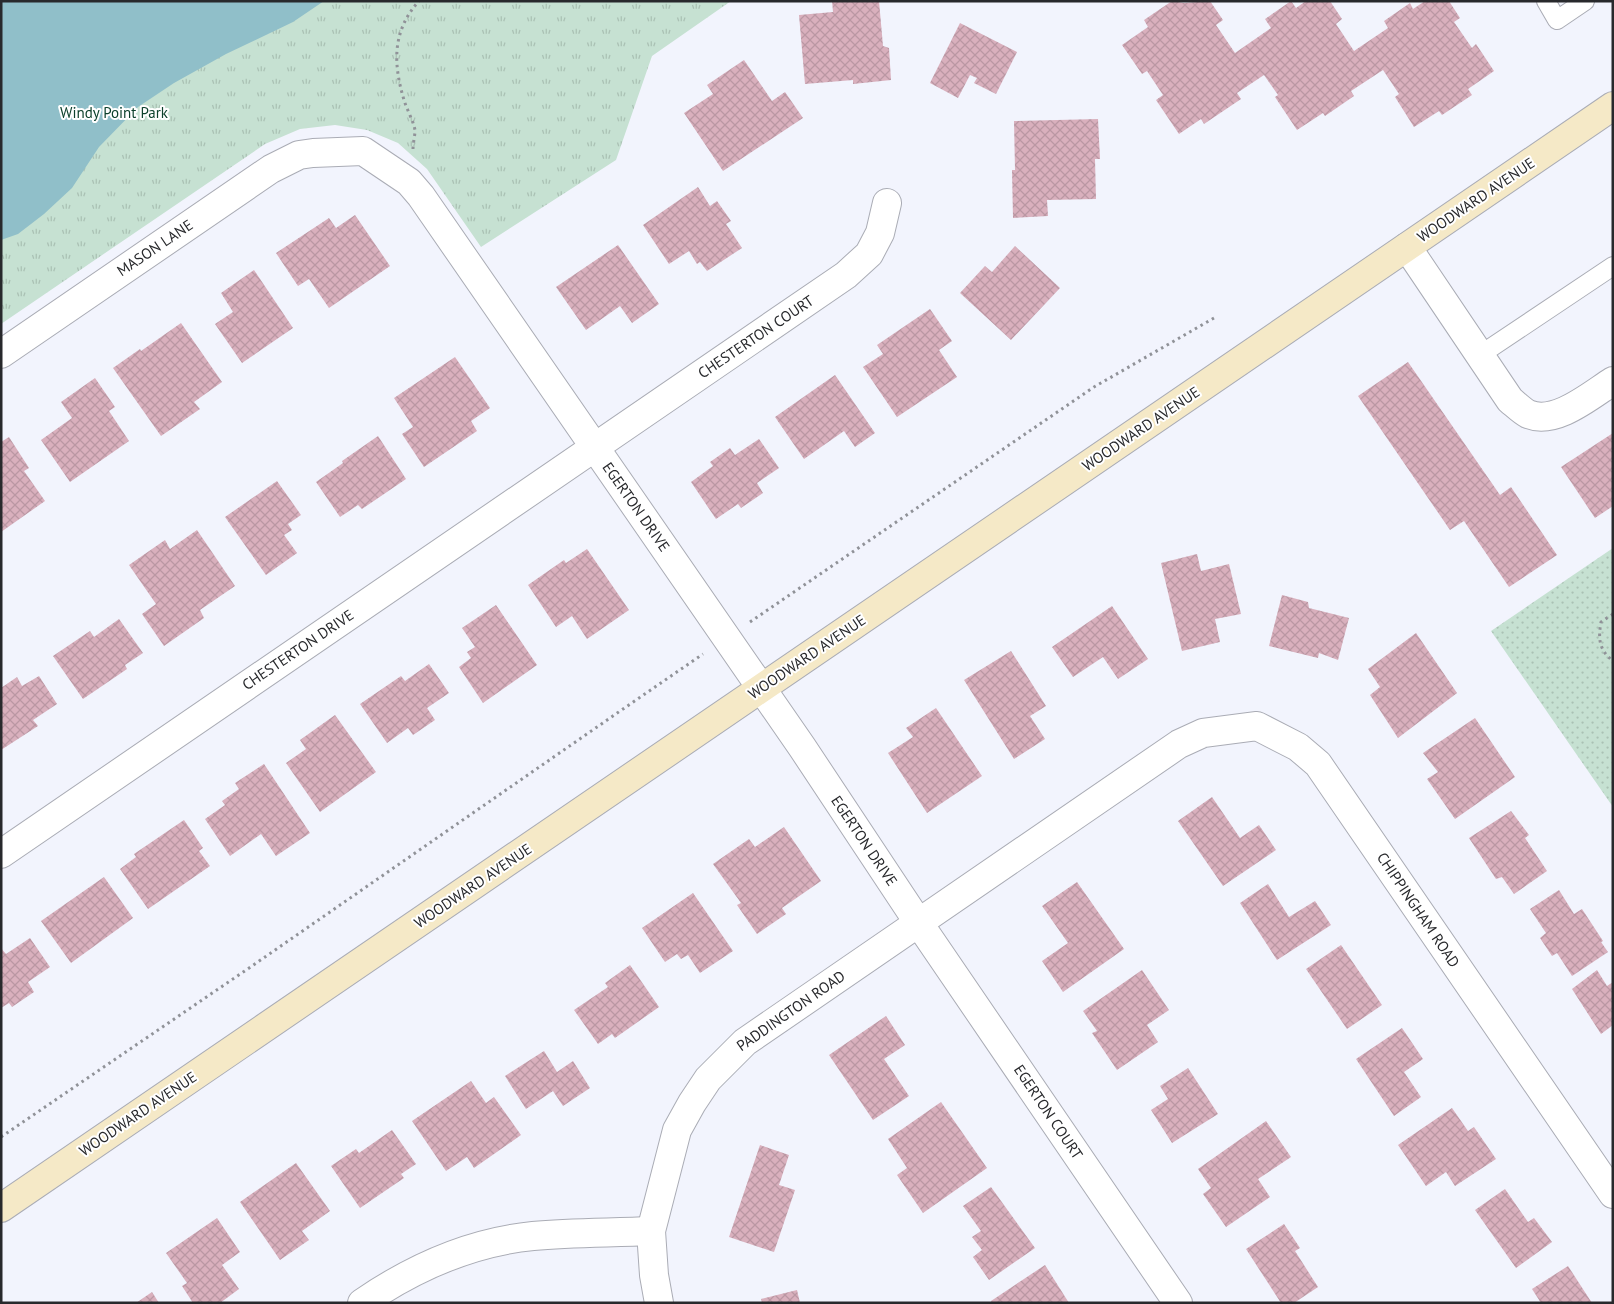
<svg xmlns="http://www.w3.org/2000/svg" width="1614" height="1304" font-family="'PT Sans',sans-serif">
  <style>
    .grass { fill: url(#grass-dots) }
    .park { fill: url(#park-tufts) }
    .water { fill: #90bfc9 }
    .building { fill: url(#building-cross-hatch) }
    .lines { fill: none; stroke-linecap: round; stroke-linejoin: round }
    .service-casing { stroke: #aaacb5; stroke-width: 20 }
    .minor-casing { stroke: #aaacb5; stroke-width: 30 }
    .secondary-casing { stroke: #aaacb5; stroke-width: 30 }
    .path { stroke: #909298; stroke-width: 3; stroke-dasharray: 2.5 4; stroke-linecap: butt }
    .service { stroke: #fff; stroke-width: 18 }
    .minor { stroke: #fff; stroke-width: 28 }
    .secondary { stroke: #f5e9c7; stroke-width: 28 }
    .labels { text-anchor: middle; stroke-width: 4; stroke-linejoin: round; paint-order: stroke }
    .park-label { font-size: 15px; fill: #0d412c; stroke: #fff }
    .street-label { font-size: 15px; fill: #28292c; stroke: #fff }
  </style>
  <defs>
    <pattern id="grass-dots" width="8" height="8" patternUnits="userSpaceOnUse" patternTransform="scale(1.25)"><rect width="8" height="8" fill="#c6e1d2"/><path d="M2 2h.1M6 6h.1" fill="none" stroke="#aac1b4" stroke-width="1.8" stroke-linecap="round"/></pattern>
    <pattern id="park-tufts" width="24" height="20" patternUnits="userSpaceOnUse" patternTransform="scale(1.25)"><rect width="24" height="20" fill="#c6e1d2"/><path d="M3 7l-1-3M5 7V3M7 7l1-3M15 17l-1-3M17 17v-4M19 17l1-3" fill="none" stroke="#aac1b4"/></pattern>
    <pattern id="building-cross-hatch" width="8" height="8" patternUnits="userSpaceOnUse" patternTransform="scale(1.25)"><rect width="8" height="8" fill="#d9b0bd"/><path d="M0 0l8 8M0 8l8-8" fill="none" stroke="#ba97a3"/></pattern>
  </defs>
  <rect width="100%" height="100%" fill="#f2f4fd"/>
  <polygon class="grass" points="1613,548 1613,807 1491,631"/>
  <polygon class="park" points="1,1 731,1 652,56 616,160 481,247 427,169 398,143 367,130 335,125 300,129 265,144 1,324"/>
  <polygon class="water" points="1,1 324,1 293,22 226,54 174,83 138,107 99,147 72,188 44,214 18,234 1,240"/>
  <g class="building">
    <polygon points="832,1 879,1 883,46 889,48 891,80 853,84 853,80 805,84 799,15 833,12"/>
    <polygon points="1172,1 1184,3 1210,1 1223,20 1216,25 1235,53 1271,28 1265,19 1291,1 1296,8 1306,1 1330,1 1342,19 1336,24 1354,51 1388,28 1384,21 1410,3 1413,9 1425,1 1449,1 1460,18 1454,22 1472,48 1476,44 1494,71 1468,89 1472,95 1442,115 1439,111 1414,127 1395,97 1399,94 1383,70 1351,91 1354,96 1325,116 1323,113 1297,130 1275,97 1278,95 1264,75 1237,93 1241,99 1204,124 1201,119 1179,134 1156,100 1163,95 1147,71 1142,74 1122,45 1148,27 1144,20"/>
    <polygon points="960,23 1017,52 996,94 974,83 977,78 970,75 958,98 930,83"/>
    <polygon points="744,60 772,101 785,92 803,118 723,171 684,113 713,94 707,85"/>
    <polygon points="1098,119 1100,159 1095,159 1096,199 1047,200 1048,216 1013,218 1012,170 1015,170 1014,121"/>
    <polygon points="698,187 710,206 717,201 731,221 726,224 742,248 707,271 700,262 697,264 689,251 669,264 643,225"/>
    <polygon points="355,215 390,266 329,308 309,279 298,286 276,253 329,218 336,228"/>
    <polygon points="618,245 659,304 632,323 620,306 586,330 556,287"/>
    <polygon points="1015,246 1060,288 1011,340 960,293 985,266 992,272"/>
    <polygon points="254,270 293,328 242,363 215,324 233,312 221,293"/>
    <polygon points="930,309 952,341 939,350 957,377 897,417 863,367 883,354 877,345"/>
    <polygon points="181,323 222,382 194,402 200,409 161,436 113,368 140,349 141,351"/>
    <polygon points="455,357 490,408 471,421 477,431 424,467 402,434 413,427 394,398"/>
    <polygon points="1408,362 1500,495 1511,487 1557,555 1509,587 1464,521 1450,530 1358,396"/>
    <polygon points="835,375 875,433 855,447 844,431 804,459 775,417"/>
    <polygon points="95,378 115,407 109,411 129,441 70,482 41,440 72,418 61,402"/>
    <polygon points="1613,433 1613,506 1595,518 1561,467"/>
    <polygon points="378,436 406,479 362,509 358,505 340,517 316,482 343,463 342,461"/>
    <polygon points="9,437 29,468 24,471 45,501 1,532 1,442"/>
    <polygon points="759,439 779,468 757,483 763,493 741,508 738,504 716,519 691,482 713,466 710,462 730,448 735,455"/>
    <polygon points="277,481 301,515 288,524 292,530 284,535 297,553 266,575 225,517"/>
    <polygon points="197,530 235,586 200,610 204,618 164,646 142,614 156,604 129,565 165,540 170,549"/>
    <polygon points="587,549 629,610 587,639 572,616 556,627 528,585 564,560 566,563"/>
    <polygon points="1197,554 1201,571 1229,564 1241,614 1215,619 1220,642 1182,651 1161,563"/>
    <polygon points="1282,595 1308,602 1309,608 1349,618 1338,660 1319,653 1318,658 1269,646"/>
    <polygon points="496,605 537,665 483,703 459,667 471,658 467,652 475,647 462,628"/>
    <polygon points="1112,606 1148,659 1118,679 1103,657 1073,677 1052,647"/>
    <polygon points="119,619 143,653 125,665 127,669 83,699 53,656 90,631 94,637"/>
    <polygon points="1416,633 1457,693 1398,738 1370,695 1380,687 1368,669"/>
    <polygon points="1011,651 1046,706 1030,716 1045,739 1014,759 964,680"/>
    <polygon points="429,664 449,693 427,708 435,720 413,735 408,728 387,743 360,704 401,676 405,681"/>
    <polygon points="39,676 57,704 33,720 38,726 1,750 1,688 17,677 22,686"/>
    <polygon points="936,708 982,776 927,813 888,753 913,737 906,728"/>
    <polygon points="335,715 376,772 320,812 286,763 306,749 300,740"/>
    <polygon points="1475,718 1515,777 1455,819 1427,779 1438,772 1423,753"/>
    <polygon points="264,764 310,833 276,856 261,834 230,856 205,819 225,805 222,801 239,789 235,783"/>
    <polygon points="1212,797 1240,838 1259,825 1276,850 1223,886 1178,821"/>
    <polygon points="1511,811 1529,835 1525,838 1547,871 1514,894 1502,877 1496,879 1469,838"/>
    <polygon points="184,820 203,848 199,851 210,866 148,909 120,869 136,857 134,854"/>
    <polygon points="784,827 821,881 782,908 786,914 757,934 737,905 741,903 713,864 749,839 755,847"/>
    <polygon points="104,877 133,918 71,963 41,921"/>
    <polygon points="1077,882 1124,949 1063,992 1042,961 1068,943 1042,906"/>
    <polygon points="1268,884 1289,917 1315,901 1331,925 1277,960 1240,903"/>
    <polygon points="1559,890 1574,914 1582,909 1603,941 1601,942 1608,952 1572,976 1557,953 1552,956 1540,938 1546,933 1530,909"/>
    <polygon points="693,893 733,951 700,973 688,955 681,959 677,954 665,962 642,928"/>
    <polygon points="30,938 50,967 28,982 34,992 12,1007 9,1003 1,1008 1,948 6,954"/>
    <polygon points="1341,945 1382,1005 1347,1029 1306,969"/>
    <polygon points="630,965 659,1007 615,1038 612,1034 598,1044 574,1010 608,987 605,983"/>
    <polygon points="1142,970 1169,1010 1147,1025 1158,1042 1117,1070 1092,1033 1097,1031 1083,1011"/>
    <polygon points="1597,970 1607,986 1613,982 1613,1025 1601,1034 1572,989"/>
    <polygon points="886,1016 905,1045 884,1059 909,1096 873,1120 829,1055"/>
    <polygon points="1402,1028 1423,1059 1404,1072 1421,1097 1394,1116 1356,1059"/>
    <polygon points="544,1051 557,1072 573,1061 590,1088 563,1106 553,1091 526,1109 505,1076"/>
    <polygon points="1188,1068 1218,1114 1172,1143 1151,1110 1168,1099 1160,1086"/>
    <polygon points="471,1081 486,1103 494,1097 521,1135 474,1168 467,1157 446,1171 412,1121"/>
    <polygon points="941,1102 987,1168 923,1213 897,1175 907,1168 888,1139"/>
    <polygon points="1452,1108 1468,1131 1474,1127 1496,1159 1455,1186 1446,1172 1426,1186 1398,1145"/>
    <polygon points="1266,1121 1291,1157 1258,1179 1270,1197 1226,1227 1203,1194 1211,1188 1198,1169"/>
    <polygon points="392,1130 416,1164 401,1174 404,1178 360,1208 331,1166 356,1149 359,1153"/>
    <polygon points="760,1145 789,1155 779,1185 795,1190 774,1252 729,1237"/>
    <polygon points="296,1163 330,1211 302,1231 309,1240 280,1260 240,1202"/>
    <polygon points="991,1187 1035,1248 989,1280 973,1257 982,1250 972,1237 981,1231 963,1206"/>
    <polygon points="1505,1189 1528,1222 1534,1218 1552,1242 1516,1268 1475,1210"/>
    <polygon points="217,1218 240,1252 222,1265 239,1289 220,1303 193,1303 182,1286 187,1283 166,1253"/>
    <polygon points="1284,1224 1300,1248 1295,1251 1318,1287 1294,1303 1281,1303 1246,1249"/>
    <polygon points="1045,1265 1069,1303 992,1303 991,1301"/>
    <polygon points="1568,1266 1592,1303 1541,1303 1532,1289"/>
    <polygon points="797,1290 800,1303 762,1303 761,1299"/>
    <polygon points="152,1292 159,1303 136,1303"/>
  </g>
  <g class="lines">
    <defs>
      <g id="service">
        <polyline points="1546,1 1557,20 1585,1"/>
        <polyline points="1480,355 1613,266"/>
      </g>
      <g id="minor">
        <path d="M1407 247 1510 400C1515 404 1522 411 1528 414 1555 426 1591 395 1613 381"/>
        <polyline points="1,354 271,169 299,155 313,153 363,151 409,182 421,196 802,747 918,922 1178,1303"/>
        <polyline points="1,854 846,275 869,254 880,233 887,203"/>
        <path d="M362 1303C413 1268 472 1242 533 1236 572 1232 612 1233 651 1231"/>
        <polyline points="659,1303 654,1275 651,1231 677,1130 692,1103 708,1079 745,1042 1179,744 1203,733 1257,726 1298,747 1318,764 1613,1194"/>
      </g>
      <polyline id="secondary" points="1,1208 1613,106"/>
    </defs>
    <use href="#service" class="service-casing"/>
    <use href="#minor" class="minor-casing"/>
    <use href="#secondary" class="secondary-casing"/>
    <g class="path">
      <path d="M413 149C413 143 415 136 415 130 413 120 407 110 404 100 393 63 392 31 419 1"/>
      <path d="M1613 614 1601 622C1598 639 1599 650 1613 661"/>
      <polyline points="750,622 1094,387 1214,318"/>
      <polyline points="1,1137 252,966 623,709 703,654"/>
    </g>
    <use href="#service" class="service"/>
    <use href="#minor" class="minor"/>
    <use href="#secondary" class="secondary"/>
  </g>
  <g class="labels">
    <g class="park-label">
      <text x="114" y="118">Windy Point Park</text>
    </g>
    <g class="street-label">
      <text transform="translate(1476 200) rotate(-34)" y="5">WOODWARD AVENUE</text>
      <text transform="translate(155 248) rotate(-34)" y="5">MASON LANE</text>
      <text transform="translate(756 337) rotate(-34)" y="5">CHESTERTON COURT</text>
      <text transform="translate(1141 429) rotate(-34)" y="5">WOODWARD AVENUE</text>
      <text transform="translate(636 507) rotate(55)" y="5">EGERTON DRIVE</text>
      <text transform="translate(298 650) rotate(-34)" y="5">CHESTERTON DRIVE</text>
      <text transform="translate(807 657) rotate(-34)" y="5">WOODWARD AVENUE</text>
      <text transform="translate(864 841) rotate(56)" y="5">EGERTON DRIVE</text>
      <text transform="translate(473 886) rotate(-34)" y="5">WOODWARD AVENUE</text>
      <text transform="translate(1418 910) rotate(56)" y="5">CHIPPINGHAM ROAD</text>
      <text transform="translate(791 1011) rotate(-35)" y="5">PADDINGTON ROAD</text>
      <text transform="translate(1048 1112) rotate(56)" y="5">EGERTON COURT</text>
      <text transform="translate(138 1114) rotate(-34)" y="5">WOODWARD AVENUE</text>
    </g>
  </g>
  <rect width="1614" height="1304" fill="none" stroke="#28292c" stroke-width="5"/>
</svg>
